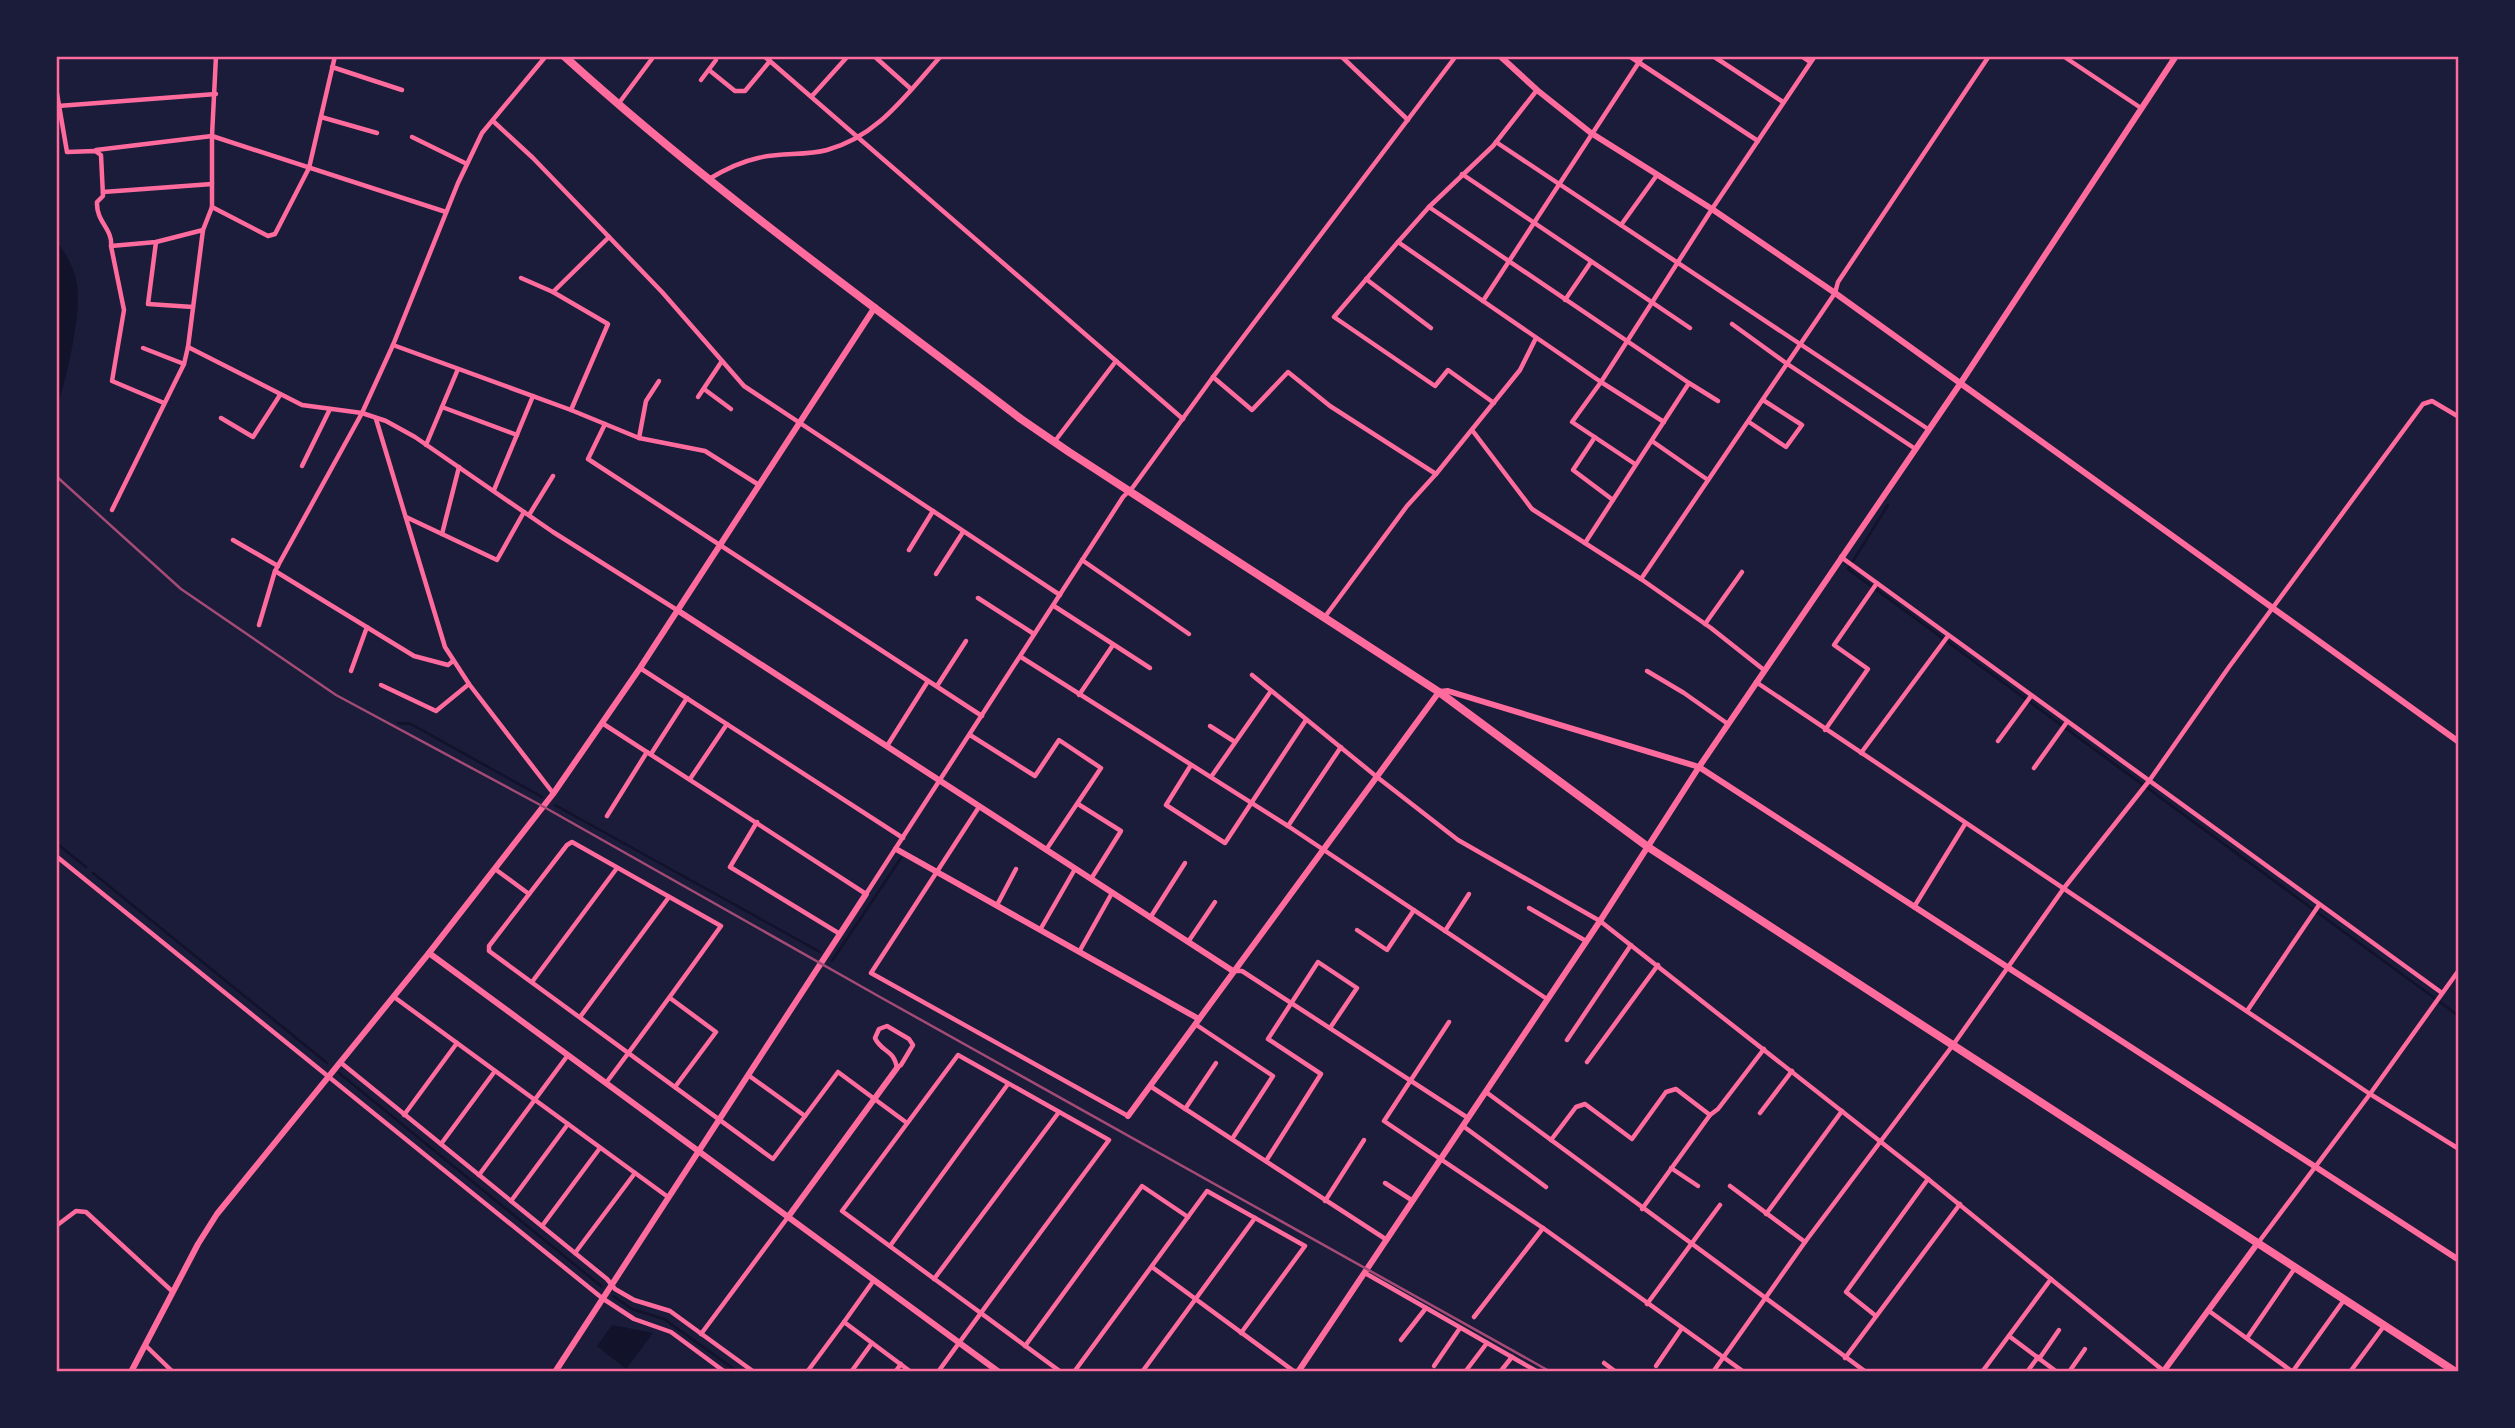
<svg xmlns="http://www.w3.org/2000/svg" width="2515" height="1428" font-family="Quicksand,sans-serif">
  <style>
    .water { fill: #12122b }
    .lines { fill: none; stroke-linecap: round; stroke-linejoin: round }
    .stream { stroke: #12122b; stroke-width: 2.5 }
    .minor { stroke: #ff6b9d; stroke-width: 4.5 }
    .tertiary { stroke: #ff6b9d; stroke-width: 6 }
    .secondary { stroke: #ff6b9d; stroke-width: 6 }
    .trunk { stroke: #ff6b9d; stroke-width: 8 }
    .rail { stroke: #a44b75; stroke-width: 2.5 }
    .neatline { fill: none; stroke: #ff6b9d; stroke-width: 2.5 }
  </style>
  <rect width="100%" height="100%" fill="#1b1b3a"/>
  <g class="water">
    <path d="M56 240C66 254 74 267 77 284 82 312 66 382 56 410Z"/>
    <polygon points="612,1325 653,1333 626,1369 597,1346"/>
  </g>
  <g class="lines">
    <g class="stream">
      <polyline points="1888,505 1848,569 2459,1016"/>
      <polyline points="398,723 411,724 542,797"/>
      <polyline points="555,805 820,952"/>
      <polyline points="56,843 86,867"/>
      <polyline points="93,873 327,1063"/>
      <polyline points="832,961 901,858"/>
      <polyline points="339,1073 601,1286"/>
      <polyline points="613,1296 632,1309 664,1319 738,1372"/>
    </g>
    <g class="minor">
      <polyline points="764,56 1183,419"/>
      <polyline points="874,56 911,89"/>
      <polyline points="1341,56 1408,120"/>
      <polyline points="1629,56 1758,141"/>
      <polyline points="1643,56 1483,301 1601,382 1712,209 1815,56"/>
      <polyline points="1713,56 1783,102"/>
      <polyline points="1801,56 1810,62"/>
      <polyline points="2063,56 2141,108"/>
      <polyline points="332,67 402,90"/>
      <polyline points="709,70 735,91 745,91 770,61"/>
      <polyline points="701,80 716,60"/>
      <path d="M56 88 67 152 95 151 101 155 103 196 97 202C96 222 113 229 111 246L124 310 112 381 164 403"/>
      <polyline points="1537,90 1493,146 1429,207 1689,383 1585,543"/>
      <polyline points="812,96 848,56"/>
      <polyline points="619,103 654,56"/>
      <polyline points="58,106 216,94"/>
      <polyline points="321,117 377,133"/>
      <polyline points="493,121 533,158 662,292 744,386 1060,595"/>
      <polyline points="412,137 467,164"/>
      <polyline points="1496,142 1928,429"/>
      <polyline points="96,150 212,136 446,212"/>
      <polyline points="1462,174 1690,328"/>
      <path d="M709 179C724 170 740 162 758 158 780 152 805 156 827 150 879 136 907 93 941 56"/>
      <polyline points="103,192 212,184"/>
      <polyline points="212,207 268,236 275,234 309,168 335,56"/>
      <polyline points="1429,207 1398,242 1483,301"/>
      <polyline points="1621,225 1657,175"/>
      <polyline points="156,242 148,304 193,307"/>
      <polyline points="1398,242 1334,317 1435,386 1448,370 1494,403"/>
      <polyline points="111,246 156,242 203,230"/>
      <polyline points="521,278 553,292 608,324 571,410"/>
      <polyline points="1366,279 1431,328"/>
      <polyline points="553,292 609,237"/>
      <polyline points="1565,300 1591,262"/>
      <polyline points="1732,324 1786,363 1914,448"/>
      <polyline points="393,345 571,410 639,438 705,451 759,485"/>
      <polyline points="188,347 302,405 362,413 386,421 415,437 553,532 677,610"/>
      <polyline points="143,348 184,364"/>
      <polyline points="1213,377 1252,410 1288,372 1330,406 1436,474"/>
      <polyline points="1689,383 1718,401"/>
      <polyline points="704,389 731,409"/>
      <polyline points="698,397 722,361"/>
      <polyline points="442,407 517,435"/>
      <polyline points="221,418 253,437 280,395"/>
      <polyline points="376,419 445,647 469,684 553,793"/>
      <polyline points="1749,422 1786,447 1802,425 1763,400"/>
      <polyline points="605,424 588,459 982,716"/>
      <polyline points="1472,430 1532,509 1641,579"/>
      <polyline points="1595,437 1573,470 1613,500"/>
      <polyline points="639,438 646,401 659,381"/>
      <polyline points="1055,441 1116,361"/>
      <polyline points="1652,441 1708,480"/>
      <polyline points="426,445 458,369"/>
      <polyline points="1635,464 1572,422 1601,382 1664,422"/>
      <polyline points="302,466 330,409"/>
      <polyline points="494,490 533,396"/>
      <polyline points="112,510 184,364 188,347 203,230 212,207 212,136 216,56"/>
      <polyline points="529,515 553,476"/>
      <polyline points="406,517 497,560 524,512"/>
      <polyline points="442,534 459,467"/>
      <polyline points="233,540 278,566"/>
      <polyline points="909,550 933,511"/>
      <polyline points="1841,557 2442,993"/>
      <polyline points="1082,560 1189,634"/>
      <polyline points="275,571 414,656 448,665 453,661"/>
      <polyline points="936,574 963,532"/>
      <polyline points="978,598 1034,634"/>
      <polyline points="1054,606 1150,668"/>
      <polyline points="1324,618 1407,506 1436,474 1520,370 1536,338"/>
      <polyline points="1705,624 1742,572"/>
      <polyline points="259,625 275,571 362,413 393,345 458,183 482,133 546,56"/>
      <polyline points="1021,657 1288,826 1547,999"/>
      <polyline points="640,668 903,838"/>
      <polyline points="1764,670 1711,628 1641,579 1835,293 1838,282 1989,56"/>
      <polyline points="351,671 367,627"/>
      <polyline points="1647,671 1684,693 1728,724"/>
      <polyline points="1252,675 1377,777 1458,840 1600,921 1928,1179 2165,1372"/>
      <polyline points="1756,682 2370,1094 2459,1149"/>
      <polyline points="381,685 436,711 469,684"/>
      <polyline points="937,686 966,641"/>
      <polyline points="1079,695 1113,645"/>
      <polyline points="602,723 866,894 1123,497 1133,487 1213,377 1456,56"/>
      <polyline points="1210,726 1235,742"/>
      <polyline points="1825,730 1868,669 1834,645 1877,583"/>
      <polyline points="970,735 1035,776 1059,740 1101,768 1046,850"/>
      <polyline points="1998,741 2031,696"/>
      <polyline points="887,746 928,681"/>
      <polyline points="1861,753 1948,636"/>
      <polyline points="651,754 687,698"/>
      <polyline points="1191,765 1166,805 1225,843 1306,720"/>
      <polyline points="2034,768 2067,722"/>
      <polyline points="1211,777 1271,691"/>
      <polyline points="690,779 727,724"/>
      <polyline points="1078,804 1121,831 1091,879"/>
      <polyline points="979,807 871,973 1128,1116"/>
      <polyline points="607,816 647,752"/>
      <polyline points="757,822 730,867 840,934"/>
      <polyline points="1288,826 1341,747"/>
      <polyline points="56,856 602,1298 634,1319 671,1332 725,1372"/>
      <polyline points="495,869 529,894"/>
      <polyline points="997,905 1016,869"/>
      <polyline points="1914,907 1965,824"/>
      <polyline points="1529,908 1586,941"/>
      <polyline points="1150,918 1185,863"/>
      <polyline points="1040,930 1075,869"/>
      <polyline points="1357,930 1387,950 1414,910"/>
      <polyline points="1445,931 1469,894"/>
      <polyline points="1188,942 1215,902"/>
      <polyline points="1079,952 1112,893"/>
      <polyline points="1233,971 1242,971 1468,1118"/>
      <polyline points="532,982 617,868"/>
      <polyline points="394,997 668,1197"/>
      <polyline points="670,998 716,1032 675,1087"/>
      <polyline points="2247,1011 2319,905"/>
      <polyline points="580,1017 669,897"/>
      <polyline points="1449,1022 1384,1121 1543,1228 1744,1372"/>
      <polyline points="1195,1024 1273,1076 1232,1139"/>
      <path d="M887 1026 909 1039 913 1045 901 1065 897 1068C894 1049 881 1052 875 1038L879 1029Z"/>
      <polyline points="1567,1040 1631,945"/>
      <polyline points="340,1062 607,1279 615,1289 634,1300 670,1311 754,1372"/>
      <polyline points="1587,1062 1658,965"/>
      <polyline points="748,1075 805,1116"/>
      <path d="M606 1083C645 1031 683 979 721 926L572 842 567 845 489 946V951L773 1159 838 1072 907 1123"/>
      <polyline points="1150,1086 1387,1240"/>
      <polyline points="1486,1092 1866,1372"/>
      <polyline points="1185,1109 1216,1063"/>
      <polyline points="1760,1113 1792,1071"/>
      <polyline points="404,1115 457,1043"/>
      <polyline points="1463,1126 1546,1187"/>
      <polyline points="1551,1140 1576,1107 1585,1104 1632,1139 1666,1092 1676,1089 1710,1115"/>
      <polyline points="441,1144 495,1071"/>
      <polyline points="1266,1161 1321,1074 1268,1039 1318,962 1357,988 1330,1028"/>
      <polyline points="1671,1168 1698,1186"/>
      <polyline points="479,1175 568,1055"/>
      <polyline points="1385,1183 1413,1201"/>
      <polyline points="1730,1186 1805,1242"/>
      <polyline points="511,1201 568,1124"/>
      <polyline points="1325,1201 1364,1140"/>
      <polyline points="1642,1209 1710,1115 1718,1109 1764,1049"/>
      <polyline points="1766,1214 1842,1111"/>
      <polyline points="56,1226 76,1211 86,1212 173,1292"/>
      <polyline points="542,1226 600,1148"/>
      <polyline points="2258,1243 2370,1094 2459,970"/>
      <polyline points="890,1246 1008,1084"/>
      <polyline points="575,1253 635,1173"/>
      <polyline points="1152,1267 1295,1372"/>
      <polyline points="1365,1273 1538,1372"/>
      <polyline points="934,1279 1059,1112"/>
      <polyline points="1647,1304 1720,1205"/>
      <polyline points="2209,1311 2293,1372"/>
      <polyline points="1876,1316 1846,1292 1928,1179"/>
      <polyline points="1474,1317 1543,1228"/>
      <polyline points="844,1322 874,1280"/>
      <polyline points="701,1334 788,1217"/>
      <polyline points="2009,1336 2057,1372"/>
      <polyline points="2247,1338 2295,1268"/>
      <polyline points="1401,1340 1426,1308"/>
      <polyline points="145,1345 173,1372"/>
      <polyline points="1025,1346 1142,1186 1188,1217"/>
      <polyline points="1845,1358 1960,1204"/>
      <polyline points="2039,1359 2059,1330"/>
      <polyline points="1604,1363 1616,1372"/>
      <polyline points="1434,1366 1460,1328"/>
      <polyline points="1656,1366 1682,1328"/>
      <polyline points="2293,1371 2344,1300"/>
      <polyline points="807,1372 844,1322 911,1372"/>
      <polyline points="851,1372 872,1343"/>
      <polyline points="895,1372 901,1364"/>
      <path d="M938 1372C994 1294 1052 1217 1109 1140L958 1055 842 1211C915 1265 988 1318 1061 1372"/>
      <polyline points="1074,1372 1207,1191 1305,1246 1241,1333"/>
      <polyline points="1142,1372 1255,1218"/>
      <polyline points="1465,1372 1487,1343"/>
      <polyline points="1500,1372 1512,1357"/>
      <polyline points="1713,1372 1805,1242 1953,1045 2064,888 2149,781 2229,667 2423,404 2432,401 2459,417"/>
      <polyline points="1982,1372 2051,1279"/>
      <polyline points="2027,1372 2038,1357"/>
      <polyline points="2069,1372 2085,1349"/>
      <polyline points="2350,1372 2384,1326"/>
    </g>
    <g class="tertiary">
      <polyline points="677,610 1233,971"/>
      <polyline points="896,849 1199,1019"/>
      <polyline points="429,953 999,1372"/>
      <polyline points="1128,1116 1439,692 1448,691 1699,767 2459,1260"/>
      <polyline points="788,1217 897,1068"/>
      <polyline points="131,1372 198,1244 217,1214 429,953 553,794 640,668 875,307"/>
      <polyline points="555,1372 866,894"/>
      <polyline points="1298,1372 1600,921 1699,767 1960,384"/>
      <polyline points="2163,1372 2257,1244"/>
    </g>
    <g class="secondary">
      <polyline points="1500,56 1537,90 1591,133 1712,209 1835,293 2459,742"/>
      <polyline points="1960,384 2176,56"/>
    </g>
    <path class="trunk" d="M564 56C708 187 867 301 1021 419L1069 452 1439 692 1648 847 2456 1372"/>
    <polyline class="rail" points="56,476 181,589 336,695 544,807 880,997 1551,1372"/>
  </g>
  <rect width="2515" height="1428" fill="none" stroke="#1b1b3a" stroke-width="116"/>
  <rect x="58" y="58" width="2399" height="1312" class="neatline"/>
</svg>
